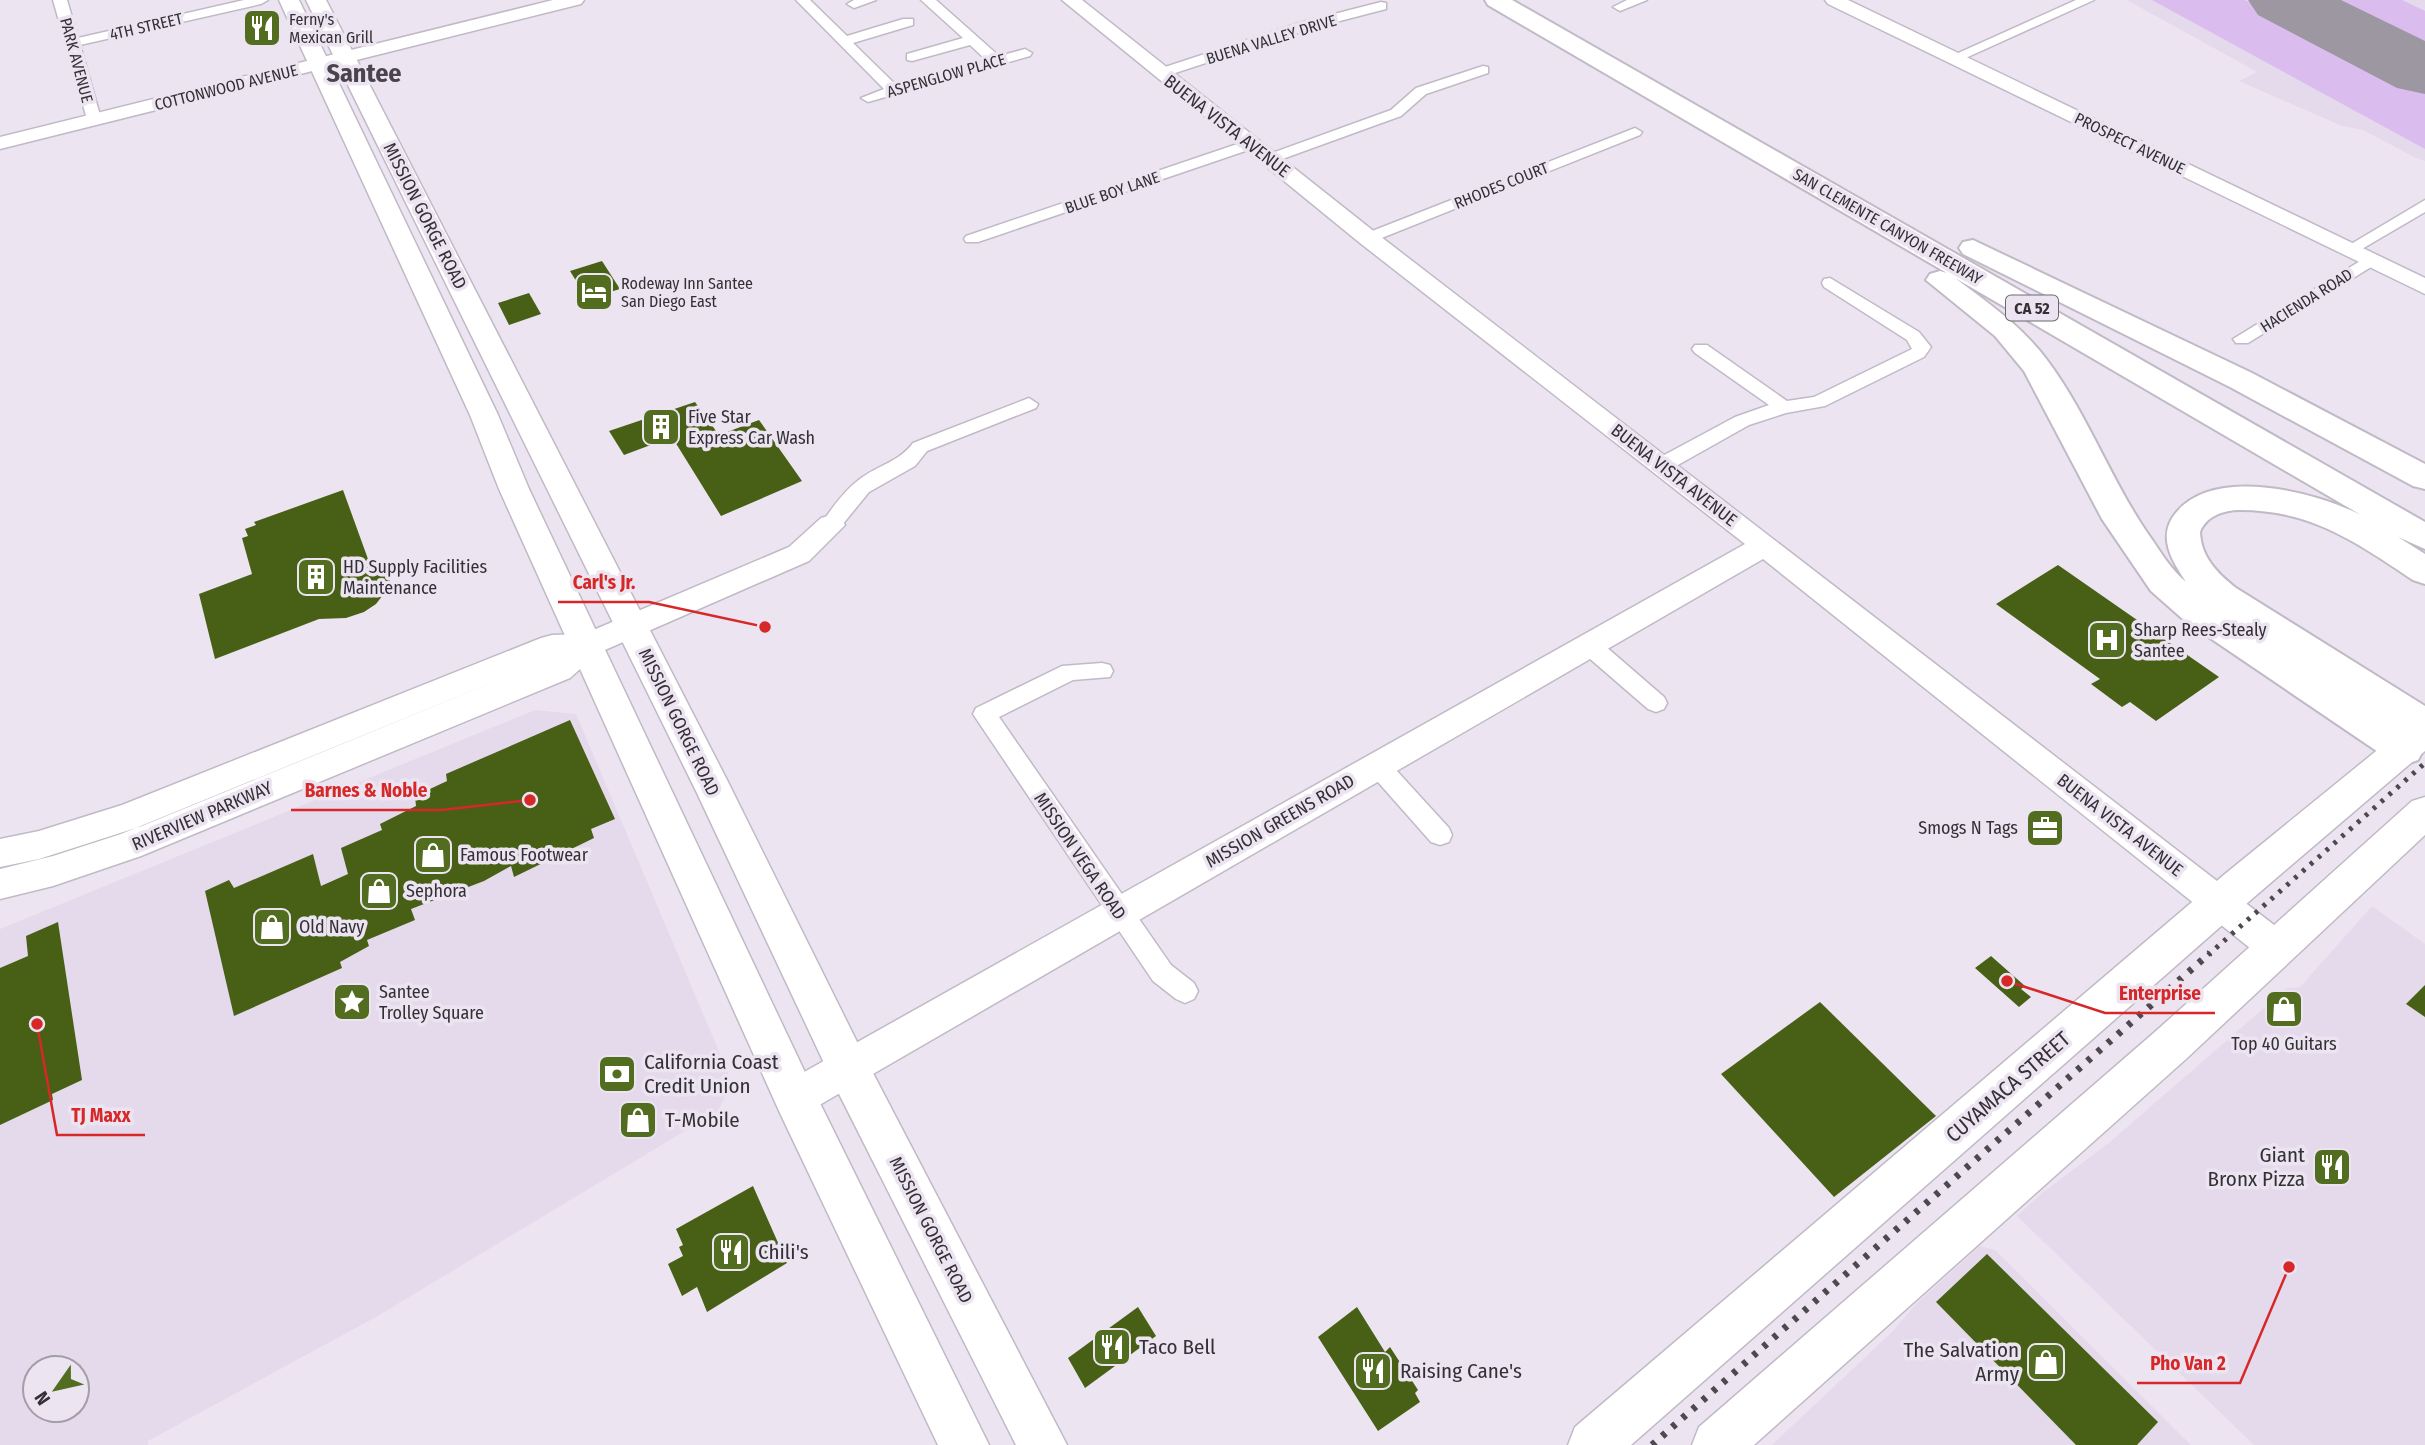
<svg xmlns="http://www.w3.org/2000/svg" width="2425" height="1445" font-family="'Fira Sans Condensed',sans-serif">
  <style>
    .built { fill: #e5d9ec; fill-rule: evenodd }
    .green { fill: #dabcee }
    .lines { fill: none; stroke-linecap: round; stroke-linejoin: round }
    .runway { fill: #9c97a0; fill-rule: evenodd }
    .building { fill: #476015 }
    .street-casing { stroke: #c1bac6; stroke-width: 3 }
    .secondary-casing { stroke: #c1bac6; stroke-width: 3 }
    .primary-casing { stroke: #c1bac6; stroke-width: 3 }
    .highway-casing { stroke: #c1bac6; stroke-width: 4 }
    .street { fill: #fff; fill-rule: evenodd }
    .secondary { fill: #fff; fill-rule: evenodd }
    .primary { fill: #fff; fill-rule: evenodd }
    .highway { fill: #fff; fill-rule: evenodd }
    .rail-far1 { stroke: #4d494f; stroke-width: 5; stroke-dasharray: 3.5 7; stroke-linecap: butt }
    .rail { stroke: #4d494f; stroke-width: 7; stroke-dasharray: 4.5 9; stroke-linecap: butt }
    .labels { text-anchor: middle; stroke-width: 7; stroke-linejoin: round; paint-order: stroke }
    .far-poi-label { font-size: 16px; fill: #343136; stroke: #ece5f1; text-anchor: start }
    .far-street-label { font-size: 16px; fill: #343136; stroke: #ece5f1 }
    .shield { fill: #ece5f1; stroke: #6b676e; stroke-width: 2 }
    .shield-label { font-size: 16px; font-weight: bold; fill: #343136 }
    .street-label { font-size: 18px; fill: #343136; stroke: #ece5f1 }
    .poi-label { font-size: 18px; fill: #343136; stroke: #ece5f1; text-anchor: start }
    .near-poi-label { font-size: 21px; fill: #343136; stroke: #ece5f1; text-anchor: start }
    .near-street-label { font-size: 21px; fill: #343136; stroke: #ece5f1 }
    .far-town-label { font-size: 26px; font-weight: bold; fill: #4a444e; stroke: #ece5f1 }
    .leader { fill: none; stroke: #d62828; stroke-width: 2.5 }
    .callout-dot { fill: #d62828; stroke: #ece5f1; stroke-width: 2.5 }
    .callout-label { font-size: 19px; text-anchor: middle; font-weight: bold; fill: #d62828; stroke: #ece5f1; stroke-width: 7; stroke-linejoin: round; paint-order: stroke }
  </style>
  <rect width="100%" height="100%" fill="#ece5f1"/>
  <g class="built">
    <polygon points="2127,0 2425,0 2425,161 2416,158 2363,130 2342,126 2239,81 2257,72"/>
    <path d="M535 710 576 714 732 1082 718 1111 376 1317 148 1441V1445H0V929ZM35 1368H77V1410H35Z"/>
    <polygon points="2372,906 2425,944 2425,1445 2254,1445 2017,1216 2042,1193 2110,1142 2287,988 2300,987"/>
    <polygon points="1980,1246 1995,1250 2191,1445 1772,1445 1893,1331 1916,1304"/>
  </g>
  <g class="green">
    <polygon points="2152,0 2245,0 2425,93 2425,149"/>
    <polygon points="2326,0 2402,0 2425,11 2425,48"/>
  </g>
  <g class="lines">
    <polygon class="runway" points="2248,0 2341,0 2425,41 2425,94 2397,88 2258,15"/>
  </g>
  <g class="building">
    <polygon points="602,261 620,289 587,299 570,271"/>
    <polygon points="529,293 541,314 509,325 498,303"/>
    <polygon points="695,402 719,435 759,420 802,481 721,516 672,437 624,455 609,431"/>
    <polygon points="343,490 368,559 386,569 390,581 386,591 376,604 364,612 346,618 319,619 215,659 199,594 252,574 242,538 248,536 245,529 256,525 254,522"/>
    <polygon points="2058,565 2219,677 2156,721 2130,702 2122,707 2091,684 2100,679 1996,604"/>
    <polygon points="570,720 615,819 591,829 594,838 514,877 511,866 484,881 411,909 415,920 367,940 369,946 340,962 342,968 234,1016 205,891 229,880 234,888 313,854 321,886 348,874 341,848 382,830 380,824 416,806 415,796 447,781 446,774"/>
    <polygon points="58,922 82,1080 52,1094 53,1100 0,1125 0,968 28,956 26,936"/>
    <polygon points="1991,956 2025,986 2021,989 2031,997 2019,1007 1975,968"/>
    <polygon points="2425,985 2425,1017 2406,1004"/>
    <polygon points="1820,1002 1936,1116 1834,1197 1721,1074"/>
    <polygon points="753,1186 787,1263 707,1312 697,1287 682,1296 668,1264 683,1256 679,1247 683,1245 676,1229"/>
    <polygon points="1987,1254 2158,1422 2137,1445 2076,1445 1936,1302"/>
    <polygon points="1138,1307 1156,1336 1085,1388 1068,1358"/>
    <polygon points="1357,1307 1385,1352 1390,1347 1418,1390 1415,1393 1420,1402 1378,1431 1318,1337"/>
  </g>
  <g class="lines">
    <defs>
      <g id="street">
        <polygon points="53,0 67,0 78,38 244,0 268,0 261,4 80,45 101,119 94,123 87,119"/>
        <polygon points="796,0 810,0 847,36 903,19 913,19 913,25 853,43 896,85 986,60 970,45 912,61 907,60 907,54 963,38 921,0 936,0 999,56 1025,49 1032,53 1030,56 868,102 861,98 884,89"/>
        <polygon points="876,0 854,8 847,4 854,0"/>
        <polygon points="1627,0 1647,0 1620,11 1613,7"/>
        <polygon points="2076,0 2094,0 1959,61 1954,62 1947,58"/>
        <polygon points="1381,2 1386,3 1386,9 1309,29 1166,76 1161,77 1154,73 1156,70 1299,23"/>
        <polygon points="1483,66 1488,67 1488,73 1426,94 1401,116 1274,162 1264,162 1261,159 1264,156 1391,110 1416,88"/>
        <polygon points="1635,128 1642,132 1640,135 1374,241 1362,241 1360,238 1362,235"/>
        <polygon points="1252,139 1260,144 1257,147 978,242 966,242 964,239 966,236"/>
        <polygon points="2425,200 2425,212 2355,253 2343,253 2341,250"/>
        <polygon points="2370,255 2378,260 2376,264 2248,343 2236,343 2233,339"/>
        <polygon points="1830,278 1919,332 1931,347 1924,357 1825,406 1786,413 1749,425 1669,470 1655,470 1652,465 1655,460 1735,417 1769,405 1695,353 1692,349 1695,345 1707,345 1787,401 1814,397 1912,349 1907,340 1824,287 1822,283 1824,279"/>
        <path d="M1029 398 1038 404 1036 408 927 451 915 466 869 492 838 530H824L821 525 824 520C834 505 845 490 860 479 878 465 899 462 913 443Z"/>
        <polygon points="1589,637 1597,639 1664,697 1667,703 1664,709 1656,712 1648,709 1581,651 1578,645 1581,639"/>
        <polygon points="1102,663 1110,665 1113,671 1110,677 1073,680 999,717 1171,965 1194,983 1198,991 1194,999 1185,1003 1176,999 1153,981 973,714 976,708 1062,666"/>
        <polygon points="1378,757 1386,759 1449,828 1452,835 1449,842 1440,845 1431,842 1370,773 1366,766 1370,759"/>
      </g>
      <g id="secondary">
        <polygon points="553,0 584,0 581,4 0,149 0,137"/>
        <polygon points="1062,0 1082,0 1376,233 2291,938 2296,949 2291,960 2278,965 2265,960 1763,559 809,1111 795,1116 781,1111 776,1098 781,1085 1745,544 1360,243"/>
        <polygon points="1825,0 1848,0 2425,278 2425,294 1828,4"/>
        <polygon points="831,515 841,518 845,525 809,561 598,653 570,678 141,856 53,886 0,899 0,869 53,856 121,834 552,658 142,826 39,859 0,867 0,839 39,831 122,805 541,638 552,635 584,634 789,547 821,518"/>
      </g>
      <g id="primary">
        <polygon points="279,0 299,0 498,415 529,489 810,1083 989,1445 938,1445 780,1113 499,489 470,415"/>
        <polygon points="306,0 326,0 727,780 863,1054 1067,1445 1016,1445 833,1082 696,791"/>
        <polygon points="2425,717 2425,751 2253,898 1631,1445 1568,1445 1575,1427 2225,874 2413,721"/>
        <polygon points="2425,797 2425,835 2186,1059 1754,1445 1692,1445 1699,1427 2156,1031 2412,801"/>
      </g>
      <g id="highway">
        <path d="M1485 0H1512L2425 522V549L2398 537 2425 554V584L2413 580C2356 542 2311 510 2240 510 2224 510 2206 516 2200 532 2201 557 2217 573 2236 588L2425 706V740L2418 738 2424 749 2418 760 2404 765 2390 760 2185 621 2151 591 2102 519 2024 371 1995 336 1926 280 1930 274 1940 271 1947 273 1488 5ZM1955 278 2361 515C2315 492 2213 465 2175 514 2157 537 2172 561 2186 582 2172 570 2163 556 2153 541 2112 484 2089 416 2047 360 2022 326 1988 303 1955 278Z"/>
        <polygon points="1973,240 2252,373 2425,464 2425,489 2413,486 2230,387 1963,254 1959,248 1963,242"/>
      </g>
    </defs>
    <use href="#street" class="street-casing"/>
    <use href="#secondary" class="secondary-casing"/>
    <use href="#primary" class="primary-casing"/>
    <use href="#highway" class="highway-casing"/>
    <use href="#street" class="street"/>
    <use href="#secondary" class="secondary"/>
    <use href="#primary" class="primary"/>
    <use href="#highway" class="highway"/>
    <polyline class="rail-far1" points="2208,955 2425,763"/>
    <polyline class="rail" points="1652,1445 2210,953"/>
  </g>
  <defs>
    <symbol id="restaurant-square" viewBox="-11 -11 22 22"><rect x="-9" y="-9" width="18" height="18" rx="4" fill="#526d1f" stroke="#ece5f1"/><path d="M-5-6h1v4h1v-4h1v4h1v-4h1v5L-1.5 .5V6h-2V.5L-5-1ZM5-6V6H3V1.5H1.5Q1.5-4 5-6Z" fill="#fff"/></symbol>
    <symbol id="hotel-square" viewBox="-11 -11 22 22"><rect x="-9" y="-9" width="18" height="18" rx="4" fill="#526d1f" stroke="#ece5f1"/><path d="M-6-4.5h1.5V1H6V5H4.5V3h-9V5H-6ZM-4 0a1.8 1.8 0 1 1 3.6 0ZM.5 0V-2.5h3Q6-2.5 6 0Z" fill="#fff"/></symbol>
    <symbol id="building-square" viewBox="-11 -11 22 22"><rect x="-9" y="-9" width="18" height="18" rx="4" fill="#526d1f" stroke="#ece5f1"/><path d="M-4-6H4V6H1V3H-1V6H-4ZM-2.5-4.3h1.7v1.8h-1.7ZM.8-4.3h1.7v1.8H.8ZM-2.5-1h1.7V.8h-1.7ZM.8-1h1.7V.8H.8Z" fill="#fff"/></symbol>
    <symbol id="hospital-square" viewBox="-11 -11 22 22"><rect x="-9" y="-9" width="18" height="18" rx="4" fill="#526d1f" stroke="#ece5f1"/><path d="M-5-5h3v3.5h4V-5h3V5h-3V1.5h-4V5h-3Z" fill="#fff"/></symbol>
    <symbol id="office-square" viewBox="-11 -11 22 22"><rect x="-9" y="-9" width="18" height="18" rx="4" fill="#526d1f" stroke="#ece5f1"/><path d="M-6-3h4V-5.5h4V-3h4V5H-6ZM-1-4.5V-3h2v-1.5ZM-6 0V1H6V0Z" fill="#fff"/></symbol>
    <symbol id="shop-square" viewBox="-11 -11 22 22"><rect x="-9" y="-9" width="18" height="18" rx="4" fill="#526d1f" stroke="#ece5f1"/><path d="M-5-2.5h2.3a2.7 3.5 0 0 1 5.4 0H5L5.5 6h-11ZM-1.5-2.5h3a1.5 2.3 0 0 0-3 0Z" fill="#fff"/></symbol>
    <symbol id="sight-square" viewBox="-11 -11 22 22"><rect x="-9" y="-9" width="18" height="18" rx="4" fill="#526d1f" stroke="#ece5f1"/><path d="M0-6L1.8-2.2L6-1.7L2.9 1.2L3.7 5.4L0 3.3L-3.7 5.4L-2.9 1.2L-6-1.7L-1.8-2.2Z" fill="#fff"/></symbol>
    <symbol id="bank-square" viewBox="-11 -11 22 22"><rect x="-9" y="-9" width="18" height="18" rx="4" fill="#526d1f" stroke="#ece5f1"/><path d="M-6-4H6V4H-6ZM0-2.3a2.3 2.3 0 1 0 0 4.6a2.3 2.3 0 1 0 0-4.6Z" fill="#fff"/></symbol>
  </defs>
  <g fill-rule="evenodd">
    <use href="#restaurant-square" x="240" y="6" width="44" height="44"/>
    <use href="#hotel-square" x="572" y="270" width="44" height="44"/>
    <use href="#building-square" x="639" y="405" width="44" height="44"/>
    <use href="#building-square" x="294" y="555" width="44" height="44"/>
    <use href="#hospital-square" x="2085" y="618" width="44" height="44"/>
    <use href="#office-square" x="2023" y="806" width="44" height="44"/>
    <use href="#shop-square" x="411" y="833" width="44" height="44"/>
    <use href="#shop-square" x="357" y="869" width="44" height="44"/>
    <use href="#shop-square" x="250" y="905" width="44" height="44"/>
    <use href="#sight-square" x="330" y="980" width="44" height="44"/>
    <use href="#shop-square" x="2262" y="987" width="44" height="44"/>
    <use href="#bank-square" x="595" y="1052" width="44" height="44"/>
    <use href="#shop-square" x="616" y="1098" width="44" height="44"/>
    <use href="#restaurant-square" x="2310" y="1145" width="44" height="44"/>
    <use href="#restaurant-square" x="709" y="1230" width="44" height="44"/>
    <use href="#restaurant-square" x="1090" y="1325" width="44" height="44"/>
    <use href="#shop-square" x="2024" y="1340" width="44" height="44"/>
    <use href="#restaurant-square" x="1351" y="1349" width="44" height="44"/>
  </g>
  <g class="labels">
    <g class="far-poi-label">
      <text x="289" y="25">Ferny's<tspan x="289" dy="18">Mexican Grill</tspan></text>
      <text x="621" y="289">Rodeway Inn Santee<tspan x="621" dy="18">San Diego East</tspan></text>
    </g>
    <g class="far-street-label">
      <text transform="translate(146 26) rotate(-13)" y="6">4TH STREET</text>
      <text transform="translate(1271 39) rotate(-17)" y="6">BUENA VALLEY DRIVE</text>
      <text transform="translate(77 60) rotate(75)" y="6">PARK AVENUE</text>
      <text transform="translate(946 75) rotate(-16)" y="6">ASPENGLOW PLACE</text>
      <text transform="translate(226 87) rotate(-14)" y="6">COTTONWOOD AVENUE</text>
      <text transform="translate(2130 143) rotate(26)" y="6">PROSPECT AVENUE</text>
      <text transform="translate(1501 185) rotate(-22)" y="6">RHODES COURT</text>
      <text transform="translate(1112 192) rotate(-19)" y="6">BLUE BOY LANE</text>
      <text transform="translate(1888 226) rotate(30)" y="6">SAN CLEMENTE CANYON FREEWAY</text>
      <text transform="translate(2306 300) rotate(-32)" y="6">HACIENDA ROAD</text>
    </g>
    <rect class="shield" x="2006" y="295.5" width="52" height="25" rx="5"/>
    <g class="shield-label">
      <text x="2032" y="314">CA 52</text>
    </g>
    <g class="street-label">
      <text transform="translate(1227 126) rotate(38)" y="6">BUENA VISTA AVENUE</text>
      <text transform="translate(425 216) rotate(63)" y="6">MISSION GORGE ROAD</text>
      <text transform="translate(1674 475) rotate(38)" y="6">BUENA VISTA AVENUE</text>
      <text transform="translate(679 722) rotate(64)" y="6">MISSION GORGE ROAD</text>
      <text transform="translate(202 816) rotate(-23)" y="6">RIVERVIEW PARKWAY</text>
      <text transform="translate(1280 821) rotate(-30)" y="6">MISSION GREENS ROAD</text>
      <text transform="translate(2120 825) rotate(38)" y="6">BUENA VISTA AVENUE</text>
      <text transform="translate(1080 856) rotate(56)" y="6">MISSION VEGA ROAD</text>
      <text transform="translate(931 1230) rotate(63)" y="6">MISSION GORGE ROAD</text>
    </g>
    <g class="poi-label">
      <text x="688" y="423">Five Star<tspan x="688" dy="21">Express Car Wash</tspan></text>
      <text x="343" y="573">HD Supply Facilities<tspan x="343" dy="21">Maintenance</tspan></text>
      <text x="2134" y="636">Sharp Rees-Stealy<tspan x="2134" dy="21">Santee</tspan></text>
      <text x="2018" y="834" text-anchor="end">Smogs N Tags</text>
      <text x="460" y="861">Famous Footwear</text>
      <text x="406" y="897">Sephora</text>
      <text x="299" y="933">Old Navy</text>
      <text x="379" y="998">Santee<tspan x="379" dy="21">Trolley Square</tspan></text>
      <text x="2284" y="1050" text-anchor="middle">Top 40 Guitars</text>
    </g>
    <g class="near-poi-label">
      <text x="644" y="1069">California Coast<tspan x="644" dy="24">Credit Union</tspan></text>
      <text x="665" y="1127">T-Mobile</text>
      <text x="2305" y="1162" text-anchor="end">Giant<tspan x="2305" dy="24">Bronx Pizza</tspan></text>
      <text x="758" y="1259">Chili's</text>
      <text x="1139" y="1354">Taco Bell</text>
      <text x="2019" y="1357" text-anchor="end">The Salvation<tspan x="2019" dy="24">Army</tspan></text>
      <text x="1400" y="1378">Raising Cane's</text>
    </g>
    <g class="near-street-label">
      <text transform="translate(2008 1087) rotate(-41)" y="7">CUYAMACA STREET</text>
    </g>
    <g class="far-town-label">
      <text x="364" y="82">Santee</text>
    </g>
  </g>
  <path class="leader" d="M765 627L649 602H558M530 800L441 810H291M2007 981L2105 1013H2215M37 1024L57 1135H145M2289 1267L2240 1383H2137"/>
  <g class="callout-dot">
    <circle cx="765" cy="627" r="7"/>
    <circle cx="530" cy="800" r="7"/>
    <circle cx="2007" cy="981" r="7"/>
    <circle cx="37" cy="1024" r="7"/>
    <circle cx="2289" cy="1267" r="7"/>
  </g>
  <g class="callout-label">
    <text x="604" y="589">Carl's Jr.</text>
    <text x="366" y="797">Barnes &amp; Noble</text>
    <text x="2160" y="1000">Enterprise</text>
    <text x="101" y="1122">TJ Maxx</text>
    <text x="2188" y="1370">Pho Van 2</text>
  </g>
  <g transform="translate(56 1389) rotate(236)"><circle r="33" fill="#ece5f1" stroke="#a29da6" stroke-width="2"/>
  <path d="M0-5L12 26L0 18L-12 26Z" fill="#526d1f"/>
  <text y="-10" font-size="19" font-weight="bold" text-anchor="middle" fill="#343136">N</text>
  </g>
</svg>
